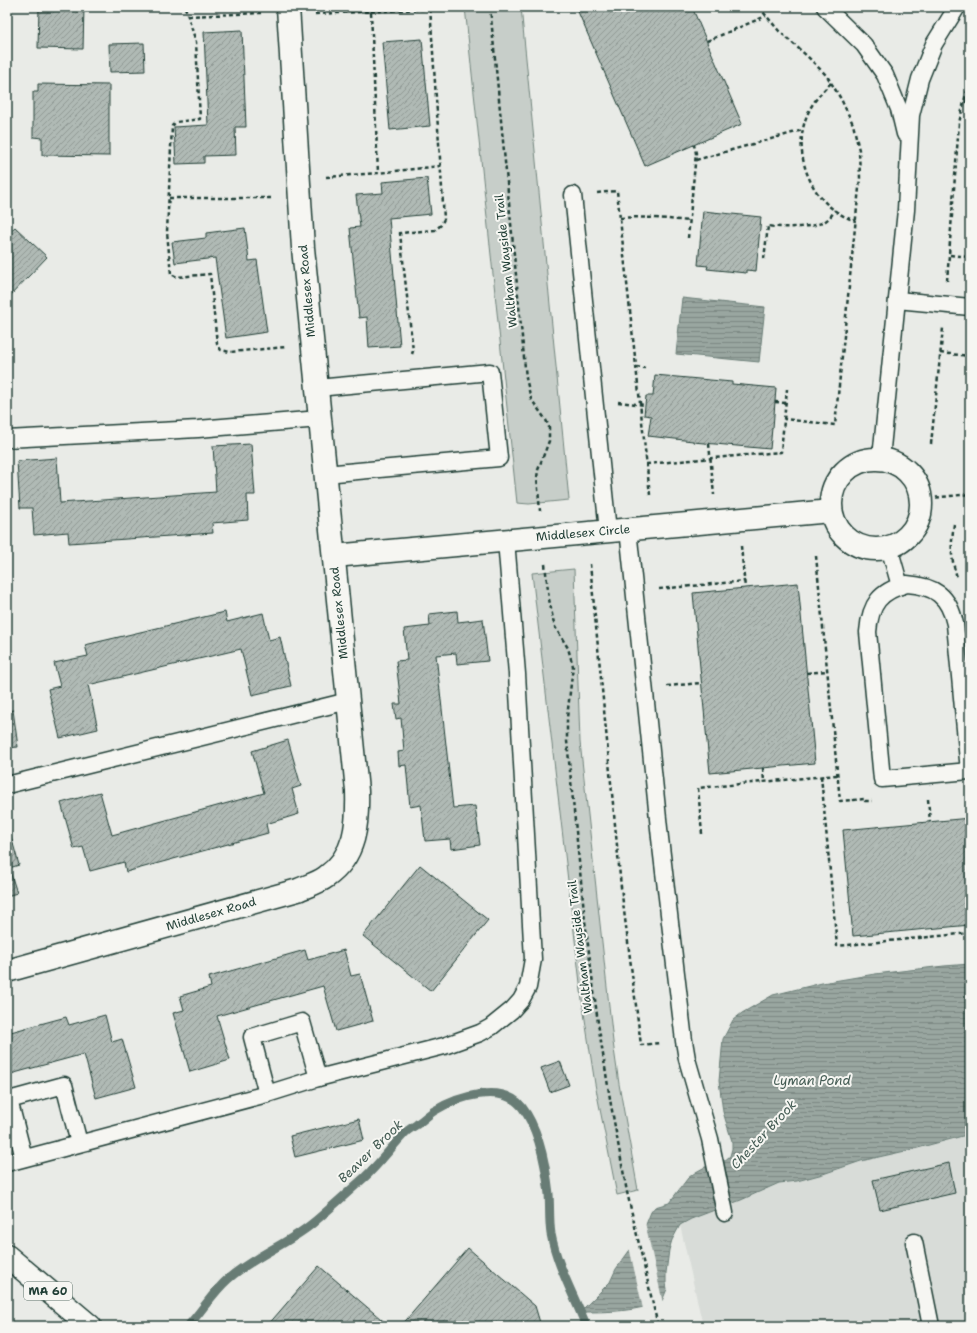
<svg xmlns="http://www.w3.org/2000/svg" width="977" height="1333" font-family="'Shantell Sans',sans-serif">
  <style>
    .built { fill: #d8dcd8 }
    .park { fill: #c7cec9; stroke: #73867e }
    .water { fill: url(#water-rules); stroke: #687c75 }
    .pier { fill: #e9ebe7 }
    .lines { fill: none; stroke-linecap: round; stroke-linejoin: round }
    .stream { stroke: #687c75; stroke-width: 9 }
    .building { fill: url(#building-hatch); stroke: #1f3d34 }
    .lane-casing { stroke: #1f3d34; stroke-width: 19 }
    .street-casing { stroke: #1f3d34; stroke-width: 25 }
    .primary-casing { stroke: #1f3d34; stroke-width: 25 }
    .path { stroke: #1f3d34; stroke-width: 2.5; stroke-dasharray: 4 3; stroke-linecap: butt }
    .lane { stroke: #f6f6f2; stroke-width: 16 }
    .street { stroke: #f6f6f2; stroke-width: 22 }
    .primary { stroke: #f6f6f2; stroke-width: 22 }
    .labels { text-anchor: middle; stroke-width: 4; stroke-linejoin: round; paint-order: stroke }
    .shield { fill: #f6f6f2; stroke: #60746d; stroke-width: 1 }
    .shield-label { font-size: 11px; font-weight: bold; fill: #1f3d34 }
    .street-label { font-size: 12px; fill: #1f3d34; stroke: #f6f6f2 }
    .water-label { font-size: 13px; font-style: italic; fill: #445c54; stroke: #f6f6f2 }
  </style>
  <defs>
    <pattern id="water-rules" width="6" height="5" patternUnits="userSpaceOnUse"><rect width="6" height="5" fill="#99a6a0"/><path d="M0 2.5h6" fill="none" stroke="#7c8883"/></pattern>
    <pattern id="building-hatch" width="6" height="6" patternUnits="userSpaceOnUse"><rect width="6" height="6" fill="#b0bab5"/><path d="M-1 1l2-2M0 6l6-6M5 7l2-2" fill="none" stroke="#8f9894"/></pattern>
  </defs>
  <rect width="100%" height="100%" fill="#e9ebe7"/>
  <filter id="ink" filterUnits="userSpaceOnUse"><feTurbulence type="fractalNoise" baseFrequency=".025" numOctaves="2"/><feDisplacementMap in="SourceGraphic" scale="8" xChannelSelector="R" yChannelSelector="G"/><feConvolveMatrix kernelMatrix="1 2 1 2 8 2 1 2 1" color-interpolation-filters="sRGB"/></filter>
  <g filter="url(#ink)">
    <polygon class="built" points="970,1134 970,1326 703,1326 680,1225 691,1219 741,1200 779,1183 797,1181 823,1174 861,1161 914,1149"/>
    <g class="park">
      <polygon points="465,7 521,7 569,500 529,504 517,503"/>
      <polygon points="574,569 580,742 613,1042 619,1084 638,1190 617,1195 595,1084 582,1000 532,573"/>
    </g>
    <g class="water">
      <polygon points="682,298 765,307 759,362 676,354"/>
      <path d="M970 964V1134L914 1149 861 1161 823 1174 797 1181 779 1183 741 1200 691 1219 680 1225 672 1240 669 1250 666 1273V1283L667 1289 662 1301C636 1312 608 1312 580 1312L610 1282 616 1269 643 1232 651 1212 655 1207 669 1203 688 1178 696 1172 705 1167 722 1163 730 1156 732 1149V1141L723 1112 719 1081 723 1039 733 1020 742 1013 773 995 822 983 875 974 944 966Z"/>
    </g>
    <polygon class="pier" points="645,1222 663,1303 643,1309 629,1247 641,1231"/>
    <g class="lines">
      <path class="stream" d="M188 1326C202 1311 213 1292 228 1279 254 1256 288 1244 313 1223 331 1208 348 1192 365 1177 379 1164 390 1149 403 1135 406 1131 411 1128 416 1125 422 1121 428 1115 434 1111 457 1097 502 1082 522 1107 539 1129 546 1167 549 1194 550 1207 549 1221 551 1234 557 1266 574 1295 586 1326"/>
    </g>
    <g class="building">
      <polygon points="39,7 84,7 83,49 38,48"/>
      <polygon points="576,7 692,7 742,124 645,166"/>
      <polygon points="242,30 246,127 235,127 236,155 204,156 204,163 176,164 174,127 208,125 204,32"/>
      <polygon points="422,39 430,126 390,130 382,42"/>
      <polygon points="144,43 145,71 110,72 109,44"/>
      <polygon points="38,84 109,85 109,156 42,155 42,138 33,137 33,92 38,92"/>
      <polygon points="427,178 431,214 389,218 400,346 369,348 367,317 359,318 350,228 360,227 356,195 383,193 382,182"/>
      <polygon points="703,211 761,217 756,271 746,270 746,273 707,269 708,266 698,265"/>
      <polygon points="15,227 47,257 9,297 7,296 7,234"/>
      <polygon points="245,228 249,261 257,260 267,332 226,338 215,258 175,263 172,242 206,238 206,233"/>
      <polygon points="655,375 732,382 732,384 776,388 773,428 772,428 770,449 693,442 693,441 648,436 651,416 644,415 646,396 653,396"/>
      <polygon points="251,444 255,495 247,495 248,520 212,523 213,533 69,543 68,532 34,535 32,508 20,508 17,461 57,458 60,503 216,492 213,446"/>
      <polygon points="798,583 815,763 710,773 693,593"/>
      <polygon points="457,611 458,622 483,619 488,661 457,664 456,653 436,655 453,808 475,806 480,845 451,849 450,839 425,841 421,805 410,807 406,765 399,766 398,752 404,751 401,718 396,719 394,704 401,704 396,661 407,660 404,629 430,626 429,614"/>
      <polygon points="225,612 227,622 263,613 269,640 280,637 291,686 252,695 241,649 88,685 98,729 60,738 48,689 60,686 54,663 88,656 85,645"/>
      <polygon points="13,710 18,747 7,748 7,711"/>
      <polygon points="288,740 301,786 292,789 299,814 266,824 268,833 126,872 124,862 90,871 83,847 74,849 61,803 100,792 112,835 264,793 252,751"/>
      <polygon points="970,818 970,925 853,936 843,830"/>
      <polygon points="7,822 19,865 9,868 17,893 7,896"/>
      <polygon points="420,865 488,920 431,991 363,936"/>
      <polygon points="305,950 308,960 344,950 351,976 360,974 373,1021 336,1031 323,986 217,1016 230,1060 190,1072 173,1013 184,1010 180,996 211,987 209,977"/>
      <polygon points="105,1015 112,1042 122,1039 136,1087 96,1098 84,1054 7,1075 7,1033 66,1017 69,1025"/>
      <polygon points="560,1061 569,1085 550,1092 541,1068"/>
      <polygon points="359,1119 364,1140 295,1157 290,1136"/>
      <polygon points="949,1163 955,1193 880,1210 873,1180"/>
      <polygon points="468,1248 535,1306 541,1326 401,1326"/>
      <polygon points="319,1266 388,1325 387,1326 267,1326"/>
    </g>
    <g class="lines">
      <defs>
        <g id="lane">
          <polyline points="825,7 864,45 885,75 899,109 905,134"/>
          <polyline points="573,195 608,531"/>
          <polyline points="897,300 970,307"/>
          <polyline points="317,388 490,372 499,458 325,474"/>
          <polyline points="7,439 198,429 320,419"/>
          <polyline points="881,458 906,210 911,115 920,79 934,44 957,7"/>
          <polyline points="628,529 660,838 684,1041 687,1059 710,1139 725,1213"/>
          <polyline points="889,547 900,586"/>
          <path d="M907 584C935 586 949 596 955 624L969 771 882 779 868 632C870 604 880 591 907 584Z"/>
          <polyline points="7,785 348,701"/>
          <polyline points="267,1094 252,1037 302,1022 318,1078"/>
          <polyline points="24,1158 9,1100 64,1085 79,1143"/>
          <polyline points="7,1163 267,1094 318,1078 444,1046 480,1033 491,1027 512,1010 521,1000 528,987 533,959 532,942 517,674 506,540"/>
          <polyline points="914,1242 931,1326"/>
        </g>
        <g id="street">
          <circle cx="876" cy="504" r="45"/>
          <polyline points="334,556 831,511"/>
          <path d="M7 971 298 890C307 886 318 883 326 877 356 856 358 824 357 791L303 248 288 7"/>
        </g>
        <polyline id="primary" points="7,1256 90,1326"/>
      </defs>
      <use href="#lane" class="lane-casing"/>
      <use href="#street" class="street-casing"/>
      <use href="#primary" class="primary-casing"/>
      <g class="path">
        <polyline points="185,7 196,42 200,119 176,122 172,126 167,232 171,274 177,277 210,274 217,344 221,350 230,352 286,347"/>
        <polyline points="490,7 526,378 531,399 546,420 549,427 549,441 538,470 537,478 540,511"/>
        <polyline points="759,7 779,31 807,56 827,76 841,99 853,124 859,150 860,178 835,425 784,419"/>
        <polyline points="371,12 378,173"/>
        <polyline points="315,14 430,9"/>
        <polyline points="188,16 261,13"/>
        <polyline points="707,41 766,16"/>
        <path d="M831 83C823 91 815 99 810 109 788 150 811 208 856 221"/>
        <polyline points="965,101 970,103"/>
        <polyline points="696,160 803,130"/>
        <polyline points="326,177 378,173 440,166"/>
        <polyline points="597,193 617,191 650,495"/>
        <polyline points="169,198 273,198"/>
        <path d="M620 218C643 216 666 219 690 221"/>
        <polyline points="688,238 696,153 694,145"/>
        <polyline points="950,255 970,257"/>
        <path d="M764 259 768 226C782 228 811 228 824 222 829 219 832 215 835 210"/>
        <polyline points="947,281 959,123 966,94 970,84"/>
        <polyline points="940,353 970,356"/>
        <polyline points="412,354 413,351 400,233 435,230 441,225 444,219 430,7"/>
        <polyline points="636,367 645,368"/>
        <polyline points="618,402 645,405"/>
        <polyline points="775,402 786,403"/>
        <polyline points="709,444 714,495"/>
        <polyline points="931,444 943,328"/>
        <polyline points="646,464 781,452 787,389"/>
        <polyline points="922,499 970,494"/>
        <path d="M954 524C951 545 950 556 957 577"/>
        <polyline points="741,546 745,588"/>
        <polyline points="816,556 840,801 865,799 865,801 872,801"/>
        <polyline points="545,564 549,599 553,619 555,627 568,648 573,666 567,718 567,741 585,921 598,1023 611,1105 627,1192 658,1326"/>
        <polyline points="590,564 621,887 641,1045 660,1043"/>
        <polyline points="659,589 745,581"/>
        <polyline points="807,673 827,671"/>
        <polyline points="667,686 702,683"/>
        <polyline points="763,768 764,782"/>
        <polyline points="821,776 837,946 970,933"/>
        <polyline points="928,799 930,822"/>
        <polyline points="702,834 698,788 837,775"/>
      </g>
      <use href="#lane" class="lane"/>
      <use href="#street" class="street"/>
      <use href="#primary" class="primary"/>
    </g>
  </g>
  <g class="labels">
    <rect class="shield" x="24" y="1282" width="48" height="18" rx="3"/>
    <g class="shield-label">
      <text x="48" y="1295">MA 60</text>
    </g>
    <g class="street-label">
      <text transform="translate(506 261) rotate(-96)" y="4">Waltham Wayside Trail</text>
      <text transform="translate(307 291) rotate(-95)" y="4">Middlesex Road</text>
      <text transform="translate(583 533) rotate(-5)" y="4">Middlesex Circle</text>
      <text transform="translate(339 613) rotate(-96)" y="4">Middlesex Road</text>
      <text transform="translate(211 914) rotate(-16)" y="4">Middlesex Road</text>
      <text transform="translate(580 947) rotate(-97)" y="4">Waltham Wayside Trail</text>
    </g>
    <g class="water-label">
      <text x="812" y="1085">Lyman Pond</text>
      <text transform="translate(763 1134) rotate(-47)" y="5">Chester Brook</text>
      <text transform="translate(370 1151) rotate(-44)" y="5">Beaver Brook</text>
    </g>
  </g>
  <rect width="977" height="1333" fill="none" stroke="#f6f6f2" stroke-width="24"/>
  <rect x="12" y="12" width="953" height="1309" fill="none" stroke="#1f3d34" stroke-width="1.5" filter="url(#ink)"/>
</svg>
